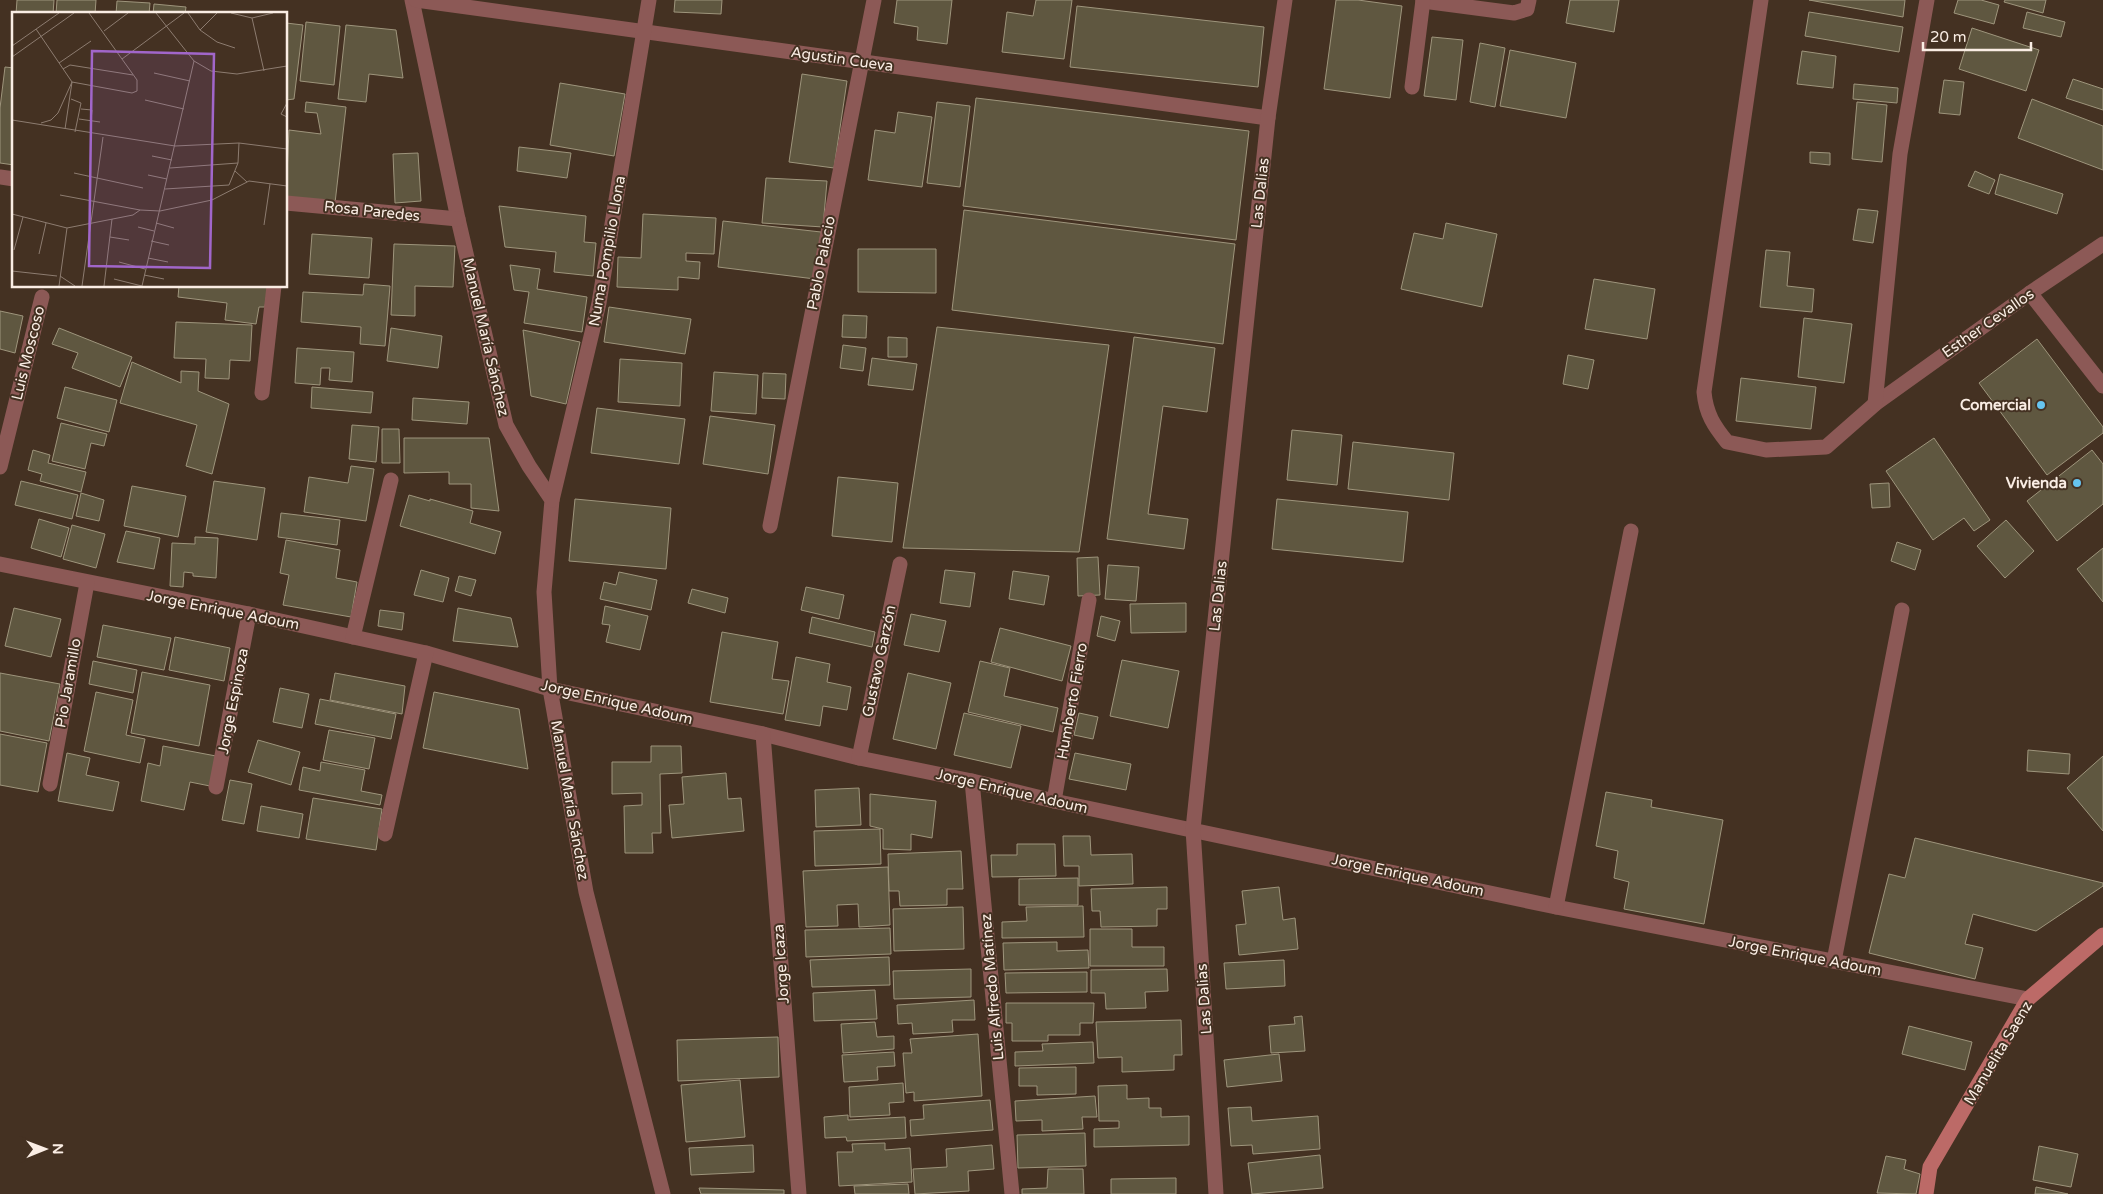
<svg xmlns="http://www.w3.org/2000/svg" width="2103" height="1194" font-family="'Varela Round',sans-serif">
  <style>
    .building { fill: #5f5740; stroke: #9e957c }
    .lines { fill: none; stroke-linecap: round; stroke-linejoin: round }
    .street { stroke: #8c5956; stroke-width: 15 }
    .secondary { stroke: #bc6a67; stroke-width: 15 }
    .poi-dot { fill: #66c4ef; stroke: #443122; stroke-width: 2 }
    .labels { text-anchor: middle; stroke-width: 4; stroke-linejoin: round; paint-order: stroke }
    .street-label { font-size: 15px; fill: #faede4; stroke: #443122 }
    .poi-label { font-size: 15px; font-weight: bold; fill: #faede4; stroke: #443122; text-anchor: end }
    .inset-road { fill: none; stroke: #8d7c70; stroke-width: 1 }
    .view { fill: #a166ca; fill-opacity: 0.15; stroke: #a166ca; stroke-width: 2.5 }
    .inset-edge { fill: none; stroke: #faede4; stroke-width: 2.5 }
  </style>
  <rect width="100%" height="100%" fill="#443122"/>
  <g class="building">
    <polygon points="17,0 54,0 53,14 16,14"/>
    <polygon points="57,0 96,0 95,14 56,14"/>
    <polygon points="675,0 722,0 721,14 674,12"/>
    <polygon points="897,0 952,0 947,44 917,40 918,27 894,23"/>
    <polygon points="1036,0 1072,0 1064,59 1002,52 1007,12 1033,16"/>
    <polygon points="1336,0 1358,0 1402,6 1390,98 1324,89"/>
    <polygon points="1570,0 1619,0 1614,32 1566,23"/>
    <polygon points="1809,0 1905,0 1903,17"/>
    <polygon points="1958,0 1981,0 1999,5 1994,24 1954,13"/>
    <polygon points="2005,0 2046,0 2043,13 2004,2"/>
    <polygon points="117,1 150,3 149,14 116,14"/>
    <polygon points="154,4 186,7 185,14 153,14"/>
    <polygon points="1077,6 1264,27 1258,87 1070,67"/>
    <polygon points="1809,12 1903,27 1899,52 1805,36"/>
    <polygon points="2027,12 2065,22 2061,37 2023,28"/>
    <polygon points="306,22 340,26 334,85 300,81"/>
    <polygon points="286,23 303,25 294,99 286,100"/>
    <polygon points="346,25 396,30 403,78 369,74 366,102 338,99"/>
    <polygon points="1972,28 2039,50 2026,91 1959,69"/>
    <polygon points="1432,37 1463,40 1456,100 1424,96"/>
    <polygon points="1480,43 1505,48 1495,107 1470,102"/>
    <polygon points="1510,50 1576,63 1566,118 1500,106"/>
    <polygon points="1802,51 1836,56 1833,88 1797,84"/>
    <polygon points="5,67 14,68 14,165 0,163 0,108"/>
    <polygon points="802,74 847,81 834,168 789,162"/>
    <polygon points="2073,79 2103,89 2103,110 2066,98"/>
    <polygon points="1944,80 1964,82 1960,115 1939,113"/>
    <polygon points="560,83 625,94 614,156 550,145"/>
    <polygon points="1854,84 1898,88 1897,103 1853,99"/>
    <polygon points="976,98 1249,131 1236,240 963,206"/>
    <polygon points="2032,99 2103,126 2103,170 2018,138"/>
    <polygon points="306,102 346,107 335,203 286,198 289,130 321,134 317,113 305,112"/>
    <polygon points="937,102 970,106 960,187 927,183"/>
    <polygon points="1857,102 1887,105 1882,162 1852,159"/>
    <polygon points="898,112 932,117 922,187 868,180 875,130 895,133"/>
    <polygon points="519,147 571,153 567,178 517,171"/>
    <polygon points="1810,152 1830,153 1830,165 1810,163"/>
    <polygon points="418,153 421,201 395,203 393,154"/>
    <polygon points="1975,171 1995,180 1989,194 1968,186"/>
    <polygon points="2000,174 2063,194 2057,214 1995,194"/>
    <polygon points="766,178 827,181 823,227 762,223"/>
    <polygon points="499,206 586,216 584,242 596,243 593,276 554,272 556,252 505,247"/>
    <polygon points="1858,209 1878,211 1873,243 1853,240"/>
    <polygon points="964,210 1235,244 1223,344 952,310"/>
    <polygon points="643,214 716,218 714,254 686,253 686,261 700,262 699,279 678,277 678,290 617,287 618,257 641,258"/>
    <polygon points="723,221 821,232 815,279 718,267"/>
    <polygon points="1446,223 1497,234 1482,307 1401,289 1414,233 1443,239"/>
    <polygon points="312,234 372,238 369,278 309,274"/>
    <polygon points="394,244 455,246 453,287 415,286 415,316 391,315"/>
    <polygon points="858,249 936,249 936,293 858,292"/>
    <polygon points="1766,250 1790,252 1787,286 1814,289 1812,312 1760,307"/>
    <polygon points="510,265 540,269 537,289 587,297 582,332 524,323 529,292 514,290"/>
    <polygon points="1594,279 1655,289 1647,339 1585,329"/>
    <polygon points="364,284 390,286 385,346 360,344 361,327 301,322 303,292 363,295"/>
    <polygon points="179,286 268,286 265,307 259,307 256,324 225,320 227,303 178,297"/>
    <polygon points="609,307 691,319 685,354 604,342"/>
    <polygon points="0,311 23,316 15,353 0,349"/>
    <polygon points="843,315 867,316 866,338 842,337"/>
    <polygon points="1804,318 1852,324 1844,383 1798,377"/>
    <polygon points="176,322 252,325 250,361 230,360 229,379 205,378 206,359 174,358"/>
    <polygon points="937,327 1109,345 1079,552 903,548"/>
    <polygon points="59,328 132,357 120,387 72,368 78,353 52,344"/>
    <polygon points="391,328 442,336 438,368 387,361"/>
    <polygon points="523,330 580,342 566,404 531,396"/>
    <polygon points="888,337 907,338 907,357 888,357"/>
    <polygon points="1134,337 1215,348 1207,412 1163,406 1148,514 1188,519 1184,549 1107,539"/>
    <polygon points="2037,339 2103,427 2103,433 2047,475 1979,383"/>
    <polygon points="843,345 866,348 863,371 840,368"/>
    <polygon points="297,348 354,352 352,382 329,380 330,368 321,368 320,385 295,383"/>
    <polygon points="1568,355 1594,360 1588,389 1563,384"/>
    <polygon points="872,358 917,364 913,390 868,385"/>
    <polygon points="620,359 682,363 680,406 618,402"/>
    <polygon points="132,362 181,383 181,371 199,372 198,391 229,404 212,474 186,466 197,425 120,403"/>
    <polygon points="714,372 758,375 756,414 711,411"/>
    <polygon points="763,373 786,374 785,399 762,398"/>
    <polygon points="1741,378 1816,387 1811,429 1736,421"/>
    <polygon points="65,387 117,400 109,432 57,418"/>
    <polygon points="312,387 373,392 371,413 311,408"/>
    <polygon points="413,398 469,402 467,424 412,420"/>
    <polygon points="597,408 685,419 679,464 591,453"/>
    <polygon points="710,416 775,425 768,474 703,464"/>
    <polygon points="61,423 107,434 104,446 91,443 85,469 52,461"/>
    <polygon points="352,425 379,427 376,462 349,459"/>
    <polygon points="382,429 399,429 400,463 382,463"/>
    <polygon points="1292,430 1342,435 1337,485 1287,480"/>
    <polygon points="404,438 489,438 499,511 471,508 471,484 449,484 449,472 404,473"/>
    <polygon points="1934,438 1990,520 1974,531 1964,518 1933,540 1886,471"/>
    <polygon points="1353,442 1454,453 1449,500 1348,489"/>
    <polygon points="33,450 50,455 48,463 86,472 81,492 40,481 42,474 28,470"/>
    <polygon points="2092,450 2103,464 2103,504 2057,541 2027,501"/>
    <polygon points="351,466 374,469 366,521 304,512 309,477 348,483"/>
    <polygon points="838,477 898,483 892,542 832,536"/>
    <polygon points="21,481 78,495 72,519 15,505"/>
    <polygon points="214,481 265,488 257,540 206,532"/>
    <polygon points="1889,483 1890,507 1872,508 1870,484"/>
    <polygon points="132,486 186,496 178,537 124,526"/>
    <polygon points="81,493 104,500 99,521 76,516"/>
    <polygon points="409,495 430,501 430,499 473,511 470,523 501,532 495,554 400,526"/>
    <polygon points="575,499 671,508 666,569 569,561"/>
    <polygon points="1277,499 1408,512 1403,562 1272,549"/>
    <polygon points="281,513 340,520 337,545 278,537"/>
    <polygon points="39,519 69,528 61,557 31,548"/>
    <polygon points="2006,520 2034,551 2005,578 1977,546"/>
    <polygon points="72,525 105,534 96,568 63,559"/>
    <polygon points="126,531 160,538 154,569 117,562"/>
    <polygon points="195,537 218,538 216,578 193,576 193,573 184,572 183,587 170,586 172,543 195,544"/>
    <polygon points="286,540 340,550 336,578 357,582 351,617 283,605 289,575 280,573"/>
    <polygon points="1897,542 1921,550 1915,570 1891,561"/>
    <polygon points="2103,548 2103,602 2077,569"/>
    <polygon points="1098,557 1100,595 1078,596 1077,558"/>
    <polygon points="1108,565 1139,567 1136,601 1105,599"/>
    <polygon points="421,570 449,578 443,602 414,595"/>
    <polygon points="945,570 975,573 970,607 940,603"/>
    <polygon points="1013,571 1049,576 1044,605 1009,599"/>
    <polygon points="619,572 657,580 651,610 600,599 604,582 616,585"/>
    <polygon points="459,576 476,580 471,596 455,591"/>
    <polygon points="806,587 844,595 839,619 801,610"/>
    <polygon points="692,589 728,598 725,613 688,603"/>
    <polygon points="1186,603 1186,632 1131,633 1130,604"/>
    <polygon points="605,606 648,616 640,650 606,642 610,625 602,624"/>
    <polygon points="14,608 61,619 51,657 5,646"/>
    <polygon points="458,608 511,618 518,647 453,641"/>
    <polygon points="380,610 404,613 402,630 378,626"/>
    <polygon points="911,614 946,621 939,652 904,645"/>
    <polygon points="1101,616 1120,621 1115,641 1097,636"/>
    <polygon points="812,617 875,632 872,647 809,633"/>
    <polygon points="103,625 171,638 164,670 97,657"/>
    <polygon points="1000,628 1071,646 1062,681 991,662"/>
    <polygon points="722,632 778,642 772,679 789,681 783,714 710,702"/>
    <polygon points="175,637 230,648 224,681 169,670"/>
    <polygon points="796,657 830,664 827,682 851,687 847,710 823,706 820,726 785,720"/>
    <polygon points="1122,660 1179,671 1168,728 1110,716"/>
    <polygon points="93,661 137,670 133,693 89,684"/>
    <polygon points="980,661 1010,668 1004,696 1058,708 1053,732 968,712"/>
    <polygon points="142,672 210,685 199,746 131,733"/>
    <polygon points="0,673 60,684 49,741 0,731"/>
    <polygon points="335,673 405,686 402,714 330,700"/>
    <polygon points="908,673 951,683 936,749 893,739"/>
    <polygon points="280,688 309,694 302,728 273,722"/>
    <polygon points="96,692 133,700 126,735 145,739 140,763 84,751"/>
    <polygon points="434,692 519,709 528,769 423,748"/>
    <polygon points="320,699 396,714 391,739 315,724"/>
    <polygon points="964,713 1021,726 1011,768 954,755"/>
    <polygon points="1079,713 1098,717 1093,739 1074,735"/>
    <polygon points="329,730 375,738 369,769 323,760"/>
    <polygon points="0,734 47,743 38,792 0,785"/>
    <polygon points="258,740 300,752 291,785 248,772"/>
    <polygon points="163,746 216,756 210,786 190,782 184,810 141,801 148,763 160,766"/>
    <polygon points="651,746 681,746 682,773 660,774 661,833 652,833 653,853 625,853 624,806 642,805 642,793 612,794 612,762 651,762"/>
    <polygon points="2028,750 2070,754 2069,774 2027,771"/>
    <polygon points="67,753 90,758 86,775 119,782 113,811 58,801"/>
    <polygon points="1075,753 1131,764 1126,790 1069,779"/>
    <polygon points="2103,756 2103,831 2067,788"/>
    <polygon points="321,762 365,770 361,791 382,795 380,805 299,790 303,767 320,771"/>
    <polygon points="726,773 728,799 741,798 744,831 672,838 669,805 684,804 682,777"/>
    <polygon points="230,780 252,784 244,824 222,820"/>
    <polygon points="859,788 861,825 816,827 815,790"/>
    <polygon points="1606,792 1652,800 1651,807 1723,820 1704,924 1624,909 1629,882 1614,878 1618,851 1596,846"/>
    <polygon points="870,794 936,801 932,838 911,834 911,850 883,849 883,829 870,826"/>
    <polygon points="313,798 382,809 376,850 306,839"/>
    <polygon points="261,806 303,814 299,838 257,831"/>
    <polygon points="880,829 881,864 815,866 814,831"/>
    <polygon points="1063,836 1090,836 1091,855 1132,854 1133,884 1079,886 1079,866 1064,866"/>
    <polygon points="1915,838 2103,883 2103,886 2036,931 1973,914 1965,944 1983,948 1975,979 1869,953 1889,874 1905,878"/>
    <polygon points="1017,844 1055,844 1056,876 992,877 991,855 1017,855"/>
    <polygon points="961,851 963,889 947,889 947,905 900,906 899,891 889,891 888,854"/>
    <polygon points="888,867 890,925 859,927 858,904 837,905 838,926 806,927 803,871"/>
    <polygon points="1078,878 1078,905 1019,905 1019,879"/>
    <polygon points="1167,887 1167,909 1157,909 1157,926 1101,927 1100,911 1092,911 1091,889"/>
    <polygon points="1279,887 1283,920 1295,918 1298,949 1239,955 1236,925 1246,924 1242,891"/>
    <polygon points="1083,906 1084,937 1002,938 1002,922 1027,921 1026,907"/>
    <polygon points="963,907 964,949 894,951 893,909"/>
    <polygon points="890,928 891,954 806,957 805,930"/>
    <polygon points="1090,929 1132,929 1132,947 1164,947 1164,966 1090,966"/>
    <polygon points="1057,942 1057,951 1088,950 1089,968 1004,970 1003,943"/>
    <polygon points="889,957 890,985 812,987 810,960"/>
    <polygon points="1284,960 1285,986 1226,989 1224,963"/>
    <polygon points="971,969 971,997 894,999 893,971"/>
    <polygon points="1167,969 1168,991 1145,992 1146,1008 1106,1009 1105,993 1091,993 1091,970"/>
    <polygon points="1087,972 1087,992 1006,993 1005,973"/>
    <polygon points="875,990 877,1019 814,1021 813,993"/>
    <polygon points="974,1000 975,1020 952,1020 953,1032 913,1034 912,1023 898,1024 897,1005"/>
    <polygon points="1006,1003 1094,1003 1093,1023 1080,1023 1080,1035 1048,1035 1048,1041 1012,1041 1012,1023 1006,1023"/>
    <polygon points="1302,1016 1305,1051 1271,1053 1269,1026 1295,1024 1294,1017"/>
    <polygon points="1181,1020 1182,1055 1174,1055 1174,1070 1122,1072 1122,1057 1098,1058 1096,1022"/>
    <polygon points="875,1022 877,1037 894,1036 894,1049 843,1053 841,1024"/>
    <polygon points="1909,1026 1972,1042 1965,1070 1902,1054"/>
    <polygon points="978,1034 982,1096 914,1101 914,1092 906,1093 903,1053 912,1053 910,1039"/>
    <polygon points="778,1037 779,1077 678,1081 677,1040"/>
    <polygon points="1093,1042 1094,1063 1015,1066 1015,1052 1043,1051 1042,1044"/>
    <polygon points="894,1052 895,1066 877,1067 878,1080 844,1082 842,1055"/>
    <polygon points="1279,1054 1282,1081 1227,1087 1224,1060"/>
    <polygon points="1076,1067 1076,1094 1037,1095 1037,1086 1019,1086 1019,1068"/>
    <polygon points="740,1080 745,1137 686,1142 681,1085"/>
    <polygon points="903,1083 904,1102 889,1103 890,1115 850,1117 849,1087"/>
    <polygon points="1127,1085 1127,1099 1149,1098 1149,1108 1161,1108 1161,1117 1189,1116 1189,1145 1094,1147 1094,1129 1119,1128 1119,1121 1099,1121 1098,1086"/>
    <polygon points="1095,1096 1097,1117 1082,1117 1083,1129 1042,1131 1042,1120 1016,1121 1015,1101"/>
    <polygon points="990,1100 993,1130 911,1136 910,1120 924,1119 923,1105"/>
    <polygon points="1251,1107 1252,1121 1318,1116 1320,1149 1253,1154 1252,1145 1231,1146 1228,1108"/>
    <polygon points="848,1115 848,1120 905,1117 906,1138 847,1141 846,1137 825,1138 824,1117"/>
    <polygon points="1085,1133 1086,1166 1018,1168 1017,1135"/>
    <polygon points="885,1143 885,1150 910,1148 912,1182 839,1186 837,1152 853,1152 852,1144"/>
    <polygon points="753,1145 754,1172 691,1175 689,1148"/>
    <polygon points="992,1145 994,1169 968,1171 969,1191 915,1194 913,1169 947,1167 946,1149"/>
    <polygon points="2039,1146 2078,1154 2071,1187 2033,1180"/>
    <polygon points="1320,1155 1323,1188 1252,1194 1248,1163"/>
    <polygon points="1886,1156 1906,1160 1904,1169 1920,1174 1916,1194 1877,1193"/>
    <polygon points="1048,1169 1083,1169 1084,1194 1022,1194 1022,1189 1047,1188"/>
    <polygon points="1176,1178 1176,1194 1111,1194 1111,1179"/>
    <polygon points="908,1184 909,1194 855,1194 854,1186"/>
    <polygon points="2036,1187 2068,1194 2035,1194"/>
    <polygon points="699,1188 784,1190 784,1194 701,1194"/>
  </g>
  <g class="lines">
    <g class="street">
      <polyline points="412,0 458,219 506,425 529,466 552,500 544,592 550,689 586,892 663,1194"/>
      <polyline points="416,0 1268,118"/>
      <path d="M1761 0 1704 392C1706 414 1714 426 1727 442L1766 450 1826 447 1875 404 2030 293 2103 244"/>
      <polyline points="1423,1 1514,13 1527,9 1529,0"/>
      <polyline points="1412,87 1423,0"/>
      <polyline points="0,177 14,179"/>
      <polyline points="286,203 458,219"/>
      <polyline points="2030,293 2103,386"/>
      <polyline points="262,393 274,286"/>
      <polyline points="1875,404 1900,154 1927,0"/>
      <polyline points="0,467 42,297"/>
      <polyline points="552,500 599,303 649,0"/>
      <polyline points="770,526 874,0"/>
      <polyline points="0,564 249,614 426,653 550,689 763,734 859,758 972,781 1054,801 1556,907 2028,999"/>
      <polyline points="353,637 391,480"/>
      <polyline points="763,734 799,1194"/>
      <polyline points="859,758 900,564"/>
      <polyline points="972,781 1012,1194"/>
      <polyline points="50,784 87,583"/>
      <polyline points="216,787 249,614"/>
      <polyline points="1054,801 1089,600"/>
      <polyline points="385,834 426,653"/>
      <polyline points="1556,907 1631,531"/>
      <polyline points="1834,961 1902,610"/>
      <polyline points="1216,1194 1193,829 1268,118 1285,0"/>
    </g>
    <polyline class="secondary" points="1926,1194 1930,1167 2028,999 2103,935"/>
  </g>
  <g class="poi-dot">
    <circle cx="2041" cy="405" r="5"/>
    <circle cx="2077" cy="483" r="5"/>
  </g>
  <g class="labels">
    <g class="street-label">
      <text transform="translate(842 59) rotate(8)" y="5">Agustin Cueva</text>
      <text transform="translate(1260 193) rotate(-84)" y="5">Las Dalias</text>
      <text transform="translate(372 211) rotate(6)" y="5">Rosa Paredes</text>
      <text transform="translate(607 251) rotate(-80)" y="5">Numa Pompilio Llona</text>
      <text transform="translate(821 263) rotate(-79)" y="5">Pablo Palacio</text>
      <text transform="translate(1988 323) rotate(-35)" y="5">Esther Cevallos</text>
      <text transform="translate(486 337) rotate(77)" y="5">Manuel María Sánchez</text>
      <text transform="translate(28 353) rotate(-76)" y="5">Luis Moscoso</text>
      <text transform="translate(1218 596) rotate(-84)" y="5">Las Dalias</text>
      <text transform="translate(223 610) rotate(11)" y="5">Jorge Enrique Adoum</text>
      <text transform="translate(879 661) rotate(-78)" y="5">Gustavo Garzón</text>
      <text transform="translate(68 683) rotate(-80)" y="5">Pio Jaramillo</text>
      <text transform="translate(233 701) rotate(-79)" y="5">Jorge Espinoza</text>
      <text transform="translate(1072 701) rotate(-80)" y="5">Humberto Fierro</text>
      <text transform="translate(617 702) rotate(13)" y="5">Jorge Enrique Adoum</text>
      <text transform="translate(1012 791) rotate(13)" y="5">Jorge Enrique Adoum</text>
      <text transform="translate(570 800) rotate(80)" y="5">Manuel María Sánchez</text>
      <text transform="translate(1408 875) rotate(12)" y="5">Jorge Enrique Adoum</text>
      <text transform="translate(1805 956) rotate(11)" y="5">Jorge Enrique Adoum</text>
      <text transform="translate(781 964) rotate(-94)" y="5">Jorge Icaza</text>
      <text transform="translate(992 987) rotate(-95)" y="5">Luis Alfredo Matínez</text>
      <text transform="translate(1204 999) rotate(-94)" y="5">Las Dalias</text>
      <text transform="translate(1998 1053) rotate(-59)" y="5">Manuelita Saenz</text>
    </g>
    <g class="poi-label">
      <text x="2031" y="410">Comercial</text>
      <text x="2067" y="488">Vivienda</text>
    </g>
  </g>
  <g transform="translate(12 12)">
    <rect width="275" height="275" fill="#443122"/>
    <path class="inset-road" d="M144 1 182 49 199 59 225 62 275 54M176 1 188 18 205 30 223 36M219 1 240 6 261 1M240 6 252 59M24 17 60 70 53 117M188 18 205 1M92 19 116 1M0 34 47 1M0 45 62 1M110 47 172 1M47 51 79 29M51 57 58 53 121 63M142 61 178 69M59 87 69 91 63 120M133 88 172 97M275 91 269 102 275 105M69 97 80 98 79 109M67 107 88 110M0 108 163 134 227 131 275 137M29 111 39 108 46 101 60 70 120 81 125 79V68L77 1M140 144 160 148M158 156 226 151M223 159 235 170M62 161 131 176M136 163 155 167M153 177 217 173 226 151 227 131M48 183 128 198M0 202 55 216 121 203 128 198 148 199 200 188 237 169 275 174M144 211 162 216M252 213 258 172M126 215 142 219M98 225 117 228M139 229 157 233M2 238 11 205M27 242 34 211M136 246 156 250M107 250 133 257M0 259 45 264M132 263 152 267M48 264 63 274M102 267 130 274M47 274 55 216M70 274 91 125M92 274 100 207M130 274 182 49"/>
    <path class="view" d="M80 39 202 42 198 256 77 254Z"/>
    <rect width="275" height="275" class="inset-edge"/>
  </g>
  <g transform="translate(45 1149) rotate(89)" stroke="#443122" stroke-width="4" paint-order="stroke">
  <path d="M0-4L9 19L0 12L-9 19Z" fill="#faede4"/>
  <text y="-8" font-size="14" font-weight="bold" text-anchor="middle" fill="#faede4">N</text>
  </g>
  <path d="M1923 42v8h108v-8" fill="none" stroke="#faede4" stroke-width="2.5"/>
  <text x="1930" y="42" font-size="15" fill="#faede4" stroke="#443122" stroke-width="4" paint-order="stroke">20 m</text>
</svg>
